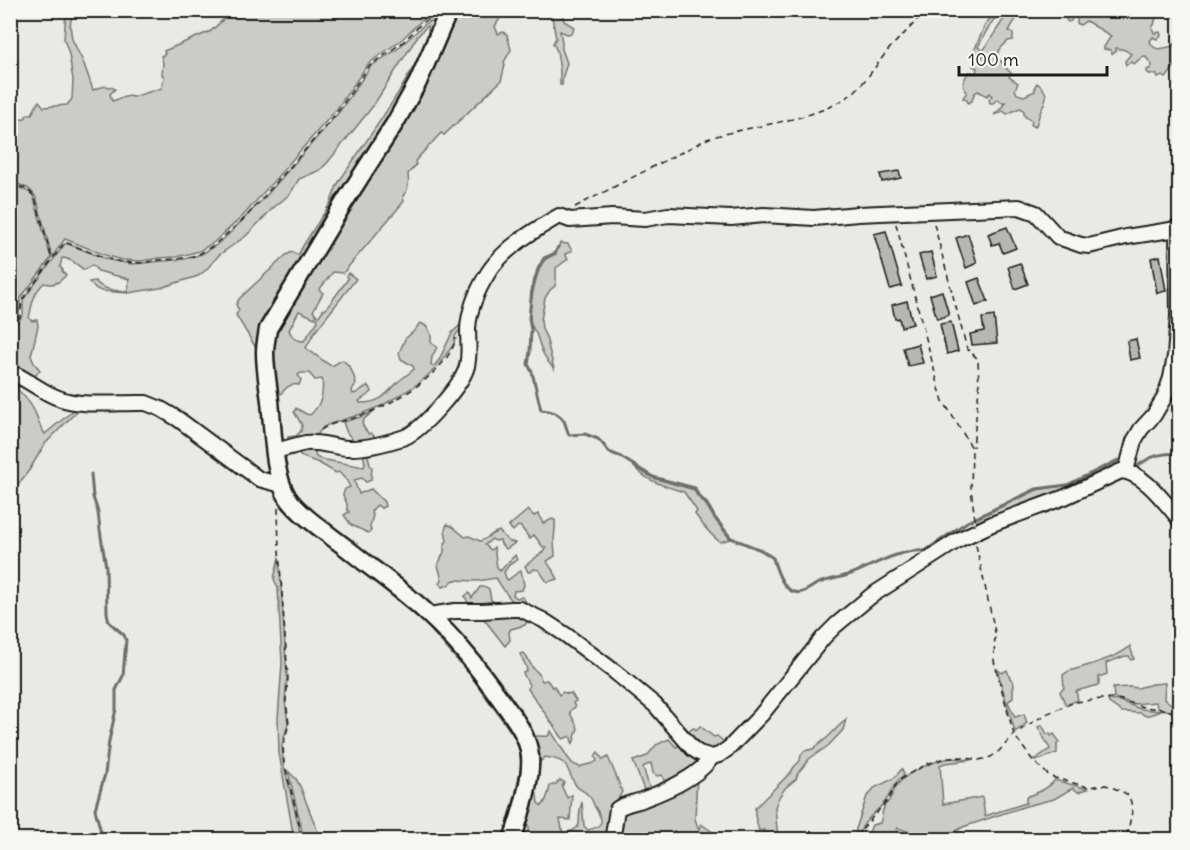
<svg xmlns="http://www.w3.org/2000/svg" width="1190" height="850" font-family="Delius,sans-serif">
  <style>
    .green { fill: #cbcbc7; stroke: #747472; stroke-width: 1.5; fill-rule: evenodd }
    .lines { fill: none; stroke-linecap: round; stroke-linejoin: round }
    .stream { stroke: #6d6d6c; stroke-width: 3 }
    .building { fill: #b6b6b3; stroke: #1c1c1c; stroke-width: 1.5 }
    .minor-casing { stroke: #1c1c1c; stroke-width: 18 }
    .major-casing { stroke: #1c1c1c; stroke-width: 21 }
    .path { stroke: #1c1c1c; stroke-width: 1.5; stroke-dasharray: 6 4.5; stroke-linecap: butt }
    .minor { stroke: #f6f6f2; stroke-width: 14 }
    .major { stroke: #f6f6f2; stroke-width: 16 }
  </style>
  <rect width="100%" height="100%" fill="#e9e9e5"/>
  <filter id="ink" filterUnits="userSpaceOnUse"><feTurbulence type="fractalNoise" baseFrequency=".0167" numOctaves="2"/><feDisplacementMap in="SourceGraphic" scale="12" xChannelSelector="R" yChannelSelector="G"/><feConvolveMatrix kernelMatrix="1 2 1 2 8 2 1 2 1" color-interpolation-filters="sRGB"/></filter>
  <g filter="url(#ink)">
    <g class="green">
      <path d="M1140 10 1141 14 1143 16 1149 12 1154 14 1156 17 1154 25 1152 27 1154 33 1160 32 1161 35 1157 39 1153 37 1150 41C1154 53 1164 48 1173 46L1175 43 1179 44C1180 61 1176 65 1166 78L1162 76 1158 78 1156 74H1149L1147 72V70L1151 68 1152 65 1145 56 1142 57 1134 64 1131 62 1126 65 1125 61 1131 54 1125 50 1116 48V51L1112 54 1110 50 1104 49V47L1111 36 1086 21 1080 25 1077 23V17L1074 16 1071 21 1068 22 1066 20 1072 15 1073 11Z"/>
      <path d="M66 11H73L70 25 72 39 84 64 93 90C100 87 108 84 115 89L110 94 112 101 128 96 133 97 162 88 164 76 162 75 163 63 161 56 165 54 164 51 211 31 229 14V11H441L428 16 421 21 401 40 368 64 336 110 322 126 243 216 213 243 199 251 188 254 176 257 159 258 142 261 122 260 105 255 65 239 52 257 37 200C30 185 24 188 11 181V123L25 118 28 114H32L39 101 44 107 67 105 72 99 73 80 69 54 64 39Z"/>
      <path d="M455 11H505L495 26 498 34 503 32 507 35 511 50 504 62 505 65 501 81 444 135 441 133 415 161 416 165 408 174C409 183 409 189 403 196L404 201 400 206 343 273 333 272 319 290 323 293 313 311 317 315 315 318 299 311 289 330C292 337 295 341 304 341L318 321 317 319 323 310 326 309 348 279 347 276 348 273 356 279 314 333 306 348 328 364 332 366 342 360C351 365 354 376 356 384 353 388 351 390 353 394 359 393 363 387 368 386L371 389 372 392 359 401 360 403C380 403 386 395 398 382 403 377 409 374 414 369L413 366 401 359 399 353 405 339 414 331 420 323C429 326 432 334 431 343L437 347 432 357 431 365 434 366 439 360 452 333 460 325 468 298 473 292 465 323 455 336 454 344 436 368 425 378 412 388 383 405 361 414 330 424 323 427 312 442 288 447V437L296 436 301 431 302 425 294 412 296 408 306 414 310 415C321 405 324 394 322 379L315 380 309 373H301L298 375 301 380 299 385C291 383 286 387 281 394L278 392 280 429 273 372V336Z"/>
      <path d="M996 11H1000L987 30 978 47 983 51 1009 11H1028L1026 16C1016 15 1013 24 1009 31L1013 34V40L1008 41 1001 48 996 57C1003 61 1004 68 1011 73L1009 77 1018 83 1015 89 1017 94 1024 96 1035 91V86L1037 83C1051 94 1046 99 1040 113 1038 118 1038 122 1035 127L1031 125 1032 121C1027 118 1023 117 1024 111L1021 108C1015 109 1012 112 1007 114L1003 111 994 115 1002 107 1005 102H1001L998 99 993 103H990L989 99 992 96 990 93 987 96 978 91 974 94 972 101 968 103 967 100 963 98 967 92C961 86 964 78 969 72L976 73 977 68 973 66 983 56 974 51 985 25Z"/>
      <polygon points="551,12 551,11 561,11 564,21 574,27 572,33 567,34 560,31 562,42 562,49 567,63 563,76 562,85 560,85 560,71 557,51 553,43 556,38"/>
      <path d="M430 21 438 22 410 84 270 314 273 472 270 477 266 452 256 348 236 315 239 310 236 305 239 299 286 255 292 252 298 255C307 238 318 223 328 207 333 200 334 190 339 182 356 154 432 53 428 26L425 28 417 37 373 106 328 162 320 170 299 179 290 194 272 209 246 236 219 255 206 270 198 276 160 288 128 293 101 291 95 288 89 282 95 281C103 291 117 290 128 292L129 279 98 271 92 265 84 270C78 265 70 258 62 258L60 267 63 270 62 271 66 275C60 282 55 286 44 283 33 293 32 305 29 318L32 321 37 320 38 326 31 356 34 363 40 370 34 377 36 380 11 369V329L21 318 23 314V300L65 244H68L109 260 132 264 185 259 202 254 215 246 226 237 266 196 340 111 371 66 396 50 425 24Z"/>
      <path d="M11 184 27 191 33 195 51 258 20 299C21 313 19 316 11 325Z"/>
      <path d="M560 243 568 244 572 251 565 254 568 259 556 268V281L555 286 550 290 545 298 541 320 542 329 546 337 554 369C544 359 541 349 537 336 536 332 532 328 531 324 527 312 536 271 544 261 546 258 551 256 556 254Z"/>
      <path d="M11 375 23 382 17 389C26 397 33 406 37 417 40 426 39 426 45 434L80 405V408L44 445 30 469 17 486 11 524Z"/>
      <path d="M374 411C363 420 357 421 369 434L371 433 379 441 355 442 347 433 343 422 361 417Z"/>
      <polygon points="304,446 337,452 316,450 315,453 316,457 320,459 364,467 365,463 363,453 368,455 370,465 372,467 371,480 366,482 362,478 354,480 359,494 371,489 384,502 385,506 381,508 377,505 371,511 373,515 370,526 371,531 368,533 351,525 344,515 349,512 347,509 347,504 343,495 345,489 350,487 347,481 339,472 336,473 319,463 300,456 298,448"/>
      <polygon points="1118,461 1122,465 976,528 976,519 1037,490 1067,485 1081,480 1094,472"/>
      <path d="M633 466 653 478 694 490 697 496 706 505 714 518 730 539 720 542C710 535 702 524 695 514L697 511 684 492C665 486 647 482 633 466Z"/>
      <polygon points="283,493 439,632 510,721 526,762 507,839 503,839 515,797 521,766 520,751 513,735 471,676 428,627 398,598 326,543 280,506"/>
      <path d="M528 510 534 516 538 514 543 523H545L552 519 555 520C556 527 554 534 554 541 554 546 555 550 555 556L547 561C550 568 555 572 558 579L547 582 539 570 534 569 531 572H528L525 566 544 551 546 547H543L534 535 530 539 521 527 518 526 513 531 509 526Z"/>
      <path d="M447 524 453 527 465 537 469 536 480 541C487 539 492 533 499 531L508 541 515 543 506 549 501 544 500 540 495 541 492 539 485 545 491 550 494 547 497 567 500 571 515 555 517 560 509 565 504 572 506 578 508 580 521 570 524 585 522 590 514 591 513 595 517 598 523 597 531 611C511 604 507 595 496 578L477 581 454 580 448 585 443 587 439 583 442 580 438 565 444 552V544L447 541 445 530Z"/>
      <polygon points="279,557 287,677 285,701 288,724 282,745 283,762 299,827 300,839 294,839 279,753 278,719 282,663 278,588 274,579"/>
      <polygon points="480,587 486,587 489,589 491,600 496,603 470,608 465,596 469,593 472,598"/>
      <polygon points="480,614 525,614 527,622 525,625 511,629 509,632 510,640 505,646"/>
      <path d="M1130 646 1134 659 1131 660 1129 656H1125L1106 663 1107 674 1099 677V685L1076 691 1078 700 1066 705 1060 692 1061 690 1064 688 1063 675 1069 671C1083 667 1121 657 1130 646Z"/>
      <polygon points="524,653 533,668 539,674 542,681 547,680 552,687 554,686 559,695 563,692 568,694 571,693 576,701 573,703 575,707 571,710 570,713 578,728 573,744 570,736 563,739 528,689 529,685 523,673 527,671 526,666 520,654"/>
      <polygon points="997,669 1002,673 1007,670 1010,678 1013,681 1014,685 1013,689 1013,697 1008,702 1015,717 1024,714 1027,723 1015,732"/>
      <polygon points="1165,683 1164,699 1176,707 1175,712 1157,708 1156,702 1134,704 1114,698 1113,688 1130,687 1138,688 1152,684"/>
      <polygon points="1108,700 1119,701 1141,709 1161,711 1146,716 1141,713 1122,712 1109,703"/>
      <path d="M513 702 534 737C539 735 543 737 548 736L551 731 568 758 573 764 580 767C587 763 589 767 597 761L595 756 598 752 603 760 608 757 617 778 622 792 619 797 622 804 606 839H538L529 836V827L525 823 535 767ZM545 757C573 761 564 769 577 787 580 790 585 791 588 795 592 798 593 803 595 807 603 820 606 825 588 830L584 826 582 802C574 822 589 826 563 834L560 819 570 820 572 795 567 798 562 787 564 782 560 780 556 784 550 786C549 791 546 802 542 806L538 803 537 795 535 787 540 762Z"/>
      <polygon points="846,719 843,730 828,746 809,759 798,773 796,779 785,788 779,797 775,807 778,839 766,839 764,830 759,831 755,816 755,808 791,772 794,767 800,761 801,755 804,751 813,749 828,737"/>
      <polygon points="1042,725 1047,734 1050,734 1051,736 1054,734 1060,742 1057,744 1057,753 1036,761 1034,760 1050,749 1038,727"/>
      <polygon points="700,726 714,737 717,736 728,745 724,748 704,753 681,727 683,727 685,729 686,728 688,731 694,728 696,730"/>
      <polygon points="669,739 676,747 684,743 703,761 666,786 662,775 657,776 653,773 651,763 643,767 651,793 646,795 633,761 647,756 656,745"/>
      <path d="M951 758 971 760 945 763 940 765 943 804 982 797 985 816 1026 803V797C1036 793 1048 789 1055 780L1088 789 1078 792 1073 788 1054 799 1026 806 963 827 943 839H914L915 834 898 828 893 839H878L867 837 872 825 880 823C882 818 882 810 885 805 886 804 887 803 888 802 892 797 893 790 897 785 908 771 934 761 951 758Z"/>
      <path d="M902 769 904 774C894 784 893 788 887 799 878 813 859 821 859 839H855L856 829 867 796 870 794 874 788 893 779Z"/>
      <polygon points="288,771 296,779 300,786 319,835 323,835 325,839 303,839 301,826"/>
      <polygon points="697,775 695,819 699,830 701,827 700,825 701,824 714,833 713,837 719,837 716,840 613,840 618,814"/>
    </g>
    <g class="lines">
      <g class="stream">
        <path d="M558 247 555 253 544 258 538 269 532 289 529 318 531 330 530 352 528 364 532 372 541 410C549 410 559 413 564 421 566 425 567 431 569 435L585 434 598 439 602 443 609 452 619 456 653 477 695 488 698 495 707 504 715 518 731 538 761 550 773 558C776 569 783 589 794 592 804 595 811 586 819 583 830 579 840 578 851 574 875 565 898 549 925 551L967 522 1036 489 1067 485 1118 460 1122 463"/>
        <path d="M1134 469C1143 461 1152 455 1165 454 1170 453 1174 454 1180 452"/>
        <polyline points="91,474 93,497 98,512 100,530 106,567 107,613 109,622 124,635 126,640 123,676 116,690 116,709 109,741 105,774 95,809 103,840"/>
      </g>
    </g>
    <g class="building">
      <polygon points="899,171 901,178 882,182 880,174"/>
      <polygon points="1007,227 1016,248 1003,253 999,243 992,245 988,234"/>
      <polygon points="886,231 902,286 890,289 874,234"/>
      <polygon points="968,234 977,263 966,268 956,238"/>
      <polygon points="931,252 937,276 926,279 919,255"/>
      <polygon points="1160,256 1166,291 1157,293 1151,258"/>
      <polygon points="1020,263 1028,284 1015,289 1008,267"/>
      <polygon points="979,278 988,301 976,306 968,282"/>
      <polygon points="942,291 949,315 937,319 930,295"/>
      <polygon points="907,301 913,324 901,327 899,318 895,319 892,305"/>
      <polygon points="994,316 997,343 972,345 970,334 984,331 982,318"/>
      <polygon points="951,322 958,351 947,354 940,324"/>
      <polygon points="1136,339 1140,358 1130,360 1127,341"/>
      <polygon points="918,344 923,363 908,366 903,348"/>
    </g>
    <g class="lines">
      <defs>
        <g id="minor">
          <path d="M10 372C28 379 42 393 61 399 84 407 120 402 146 403L161 409 178 419 259 479 282 485"/>
          <path d="M275 451C285 449 295 445 306 443 319 441 333 447 347 448 366 449 387 443 405 437 422 430 463 384 467 366 470 353 468 341 468 329 469 310 478 289 488 273 504 248 533 231 559 216L570 220 612 217 645 219 668 215 731 218 764 215 814 218 858 214 1019 207 1036 213 1058 237 1081 245 1089 246 1126 237 1177 229"/>
          <polyline points="1126,471 1134,441 1141,429 1154,415 1164,398 1171,378 1175,356 1178,316 1177,229 1180,224"/>
          <path d="M430 615 455 611H482L512 609H520L543 620 566 635 615 672 655 705 693 749 699 753 712 757 719 755 729 748 761 715 823 638 836 625 871 596 958 540 992 524 1065 497 1121 471C1145 473 1165 503 1180 520"/>
          <path d="M610 840 613 835 617 809C626 803 635 803 644 799 666 791 699 776 712 757"/>
        </g>
        <path id="major" d="M449 10 418 82 395 123 345 201 268 329C267 337 265 344 265 352 265 368 268 385 270 401 273 429 273 475 288 498 301 517 336 539 354 554 379 574 405 592 428 614 457 640 481 672 504 704 515 719 528 736 530 756 532 779 520 817 512 840"/>
      </defs>
      <use href="#minor" class="minor-casing"/>
      <use href="#major" class="major-casing"/>
      <g class="path">
        <path d="M10 183C23 189 29 186 36 201L52 259"/>
        <path d="M575 207 707 139C751 124 820 122 855 91 868 79 878 62 890 48 901 36 915 25 924 10"/>
        <polyline points="896,224 939,388 943,401 950,412 972,448 971,489 975,520"/>
        <polyline points="934,224 967,349 978,359 979,388 973,447"/>
        <polyline points="10,327 20,317 22,300 65,242 105,258 121,262 142,263 159,260 176,259 189,257 199,254 214,245 245,218 324,128 338,111 369,66 403,42 422,23 430,18"/>
        <path d="M321 430C332 422 347 421 360 416 392 405 448 373 456 338"/>
        <polyline points="278,508 279,551 288,678 286,701 289,724 283,745 284,762 300,827 301,840"/>
        <polyline points="976,545 995,632 994,661 1014,735 1034,762 1051,777 1088,787 1106,785 1121,791 1128,795 1131,802 1132,812 1126,840"/>
        <polyline points="861,840 861,834 863,828 888,800 897,783 905,776 927,764 941,759 961,757 979,760 991,757 999,751 1014,735 1025,727 1046,714 1075,702 1111,698 1121,700 1143,707 1162,709 1180,714"/>
      </g>
      <use href="#minor" class="minor"/>
      <use href="#major" class="major"/>
    </g>
  </g>
  <rect width="1190" height="850" fill="none" stroke="#f6f6f2" stroke-width="36"/>
  <rect x="18" y="18" width="1154" height="814" fill="none" stroke="#1c1c1c" stroke-width="2" filter="url(#ink)"/>
  <path d="M959 66v9h148v-9" fill="none" stroke="#1c1c1c" stroke-width="3"/>
  <text x="968" y="66" font-size="18" fill="#1c1c1c" stroke="#f6f6f2" stroke-width="4.5" paint-order="stroke">100 m</text>
</svg>
